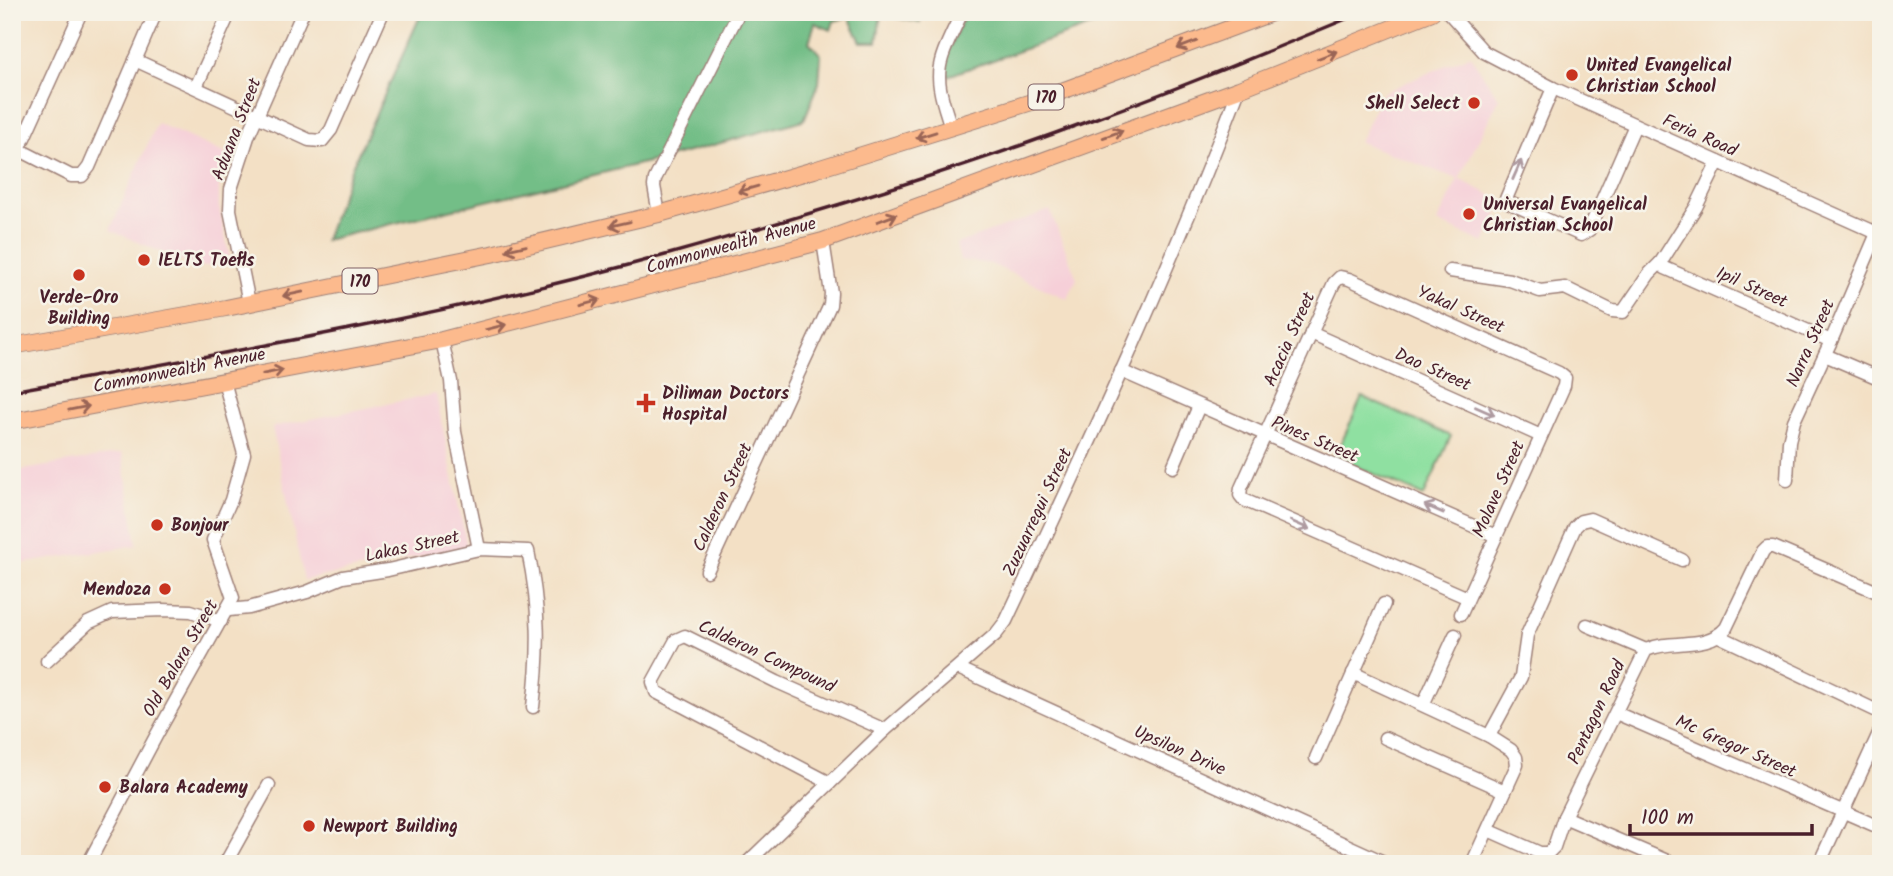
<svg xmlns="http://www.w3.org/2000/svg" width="1893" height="876" font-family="Kalam,sans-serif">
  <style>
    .built { fill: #f6cfd8 }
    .green { fill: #8fe0a1; stroke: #6c8066; stroke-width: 2 }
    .forest { fill: #73be87; stroke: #5e6e59; stroke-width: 2 }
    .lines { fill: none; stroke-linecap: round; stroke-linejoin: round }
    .minor-casing { stroke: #9e8078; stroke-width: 15 }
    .major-casing { stroke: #9e8078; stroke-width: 18 }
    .minor { stroke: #fff; stroke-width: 12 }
    .major { stroke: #fcba8d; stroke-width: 16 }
    .rail { stroke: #4a1f2b; stroke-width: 3.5 }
    .oneway { stroke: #9a6557 }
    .oneway2 { stroke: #ae9aa0 }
    .poi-dot { fill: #c8321e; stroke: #f7f3e8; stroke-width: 2.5 }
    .labels { text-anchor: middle; stroke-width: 5; stroke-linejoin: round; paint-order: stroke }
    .shield { fill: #f7f3e8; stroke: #7e5f64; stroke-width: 2 }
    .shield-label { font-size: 16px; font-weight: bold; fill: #4a1f2b }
    .poi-label { font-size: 18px; font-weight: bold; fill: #4a1f2b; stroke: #f7f3e8; text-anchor: start }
    .street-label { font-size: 18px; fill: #4a1f2b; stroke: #f7f3e8 }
  </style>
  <rect width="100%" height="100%" fill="#f7f3e8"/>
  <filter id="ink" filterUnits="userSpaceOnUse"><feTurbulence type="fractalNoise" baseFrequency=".0143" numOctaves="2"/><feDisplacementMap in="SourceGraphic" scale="14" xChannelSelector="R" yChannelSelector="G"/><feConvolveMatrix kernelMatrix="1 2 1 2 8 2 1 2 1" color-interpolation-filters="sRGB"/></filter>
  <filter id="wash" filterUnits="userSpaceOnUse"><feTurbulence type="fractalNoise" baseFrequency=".00686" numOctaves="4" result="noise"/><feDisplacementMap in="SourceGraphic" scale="28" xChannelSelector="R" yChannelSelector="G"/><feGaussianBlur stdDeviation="1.57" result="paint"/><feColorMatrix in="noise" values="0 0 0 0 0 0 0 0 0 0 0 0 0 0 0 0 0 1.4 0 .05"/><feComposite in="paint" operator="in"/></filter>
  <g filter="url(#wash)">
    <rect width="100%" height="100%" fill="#f3e0c5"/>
    <g class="built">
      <polygon points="1470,55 1499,99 1459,179 1491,195 1501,206 1484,243 1437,222 1458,179 1359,142 1382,93"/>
      <polygon points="157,123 226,154 219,187 219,207 231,264 196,267 110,230"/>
      <polygon points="1050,210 1077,279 1067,299 991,264 960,260 956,244"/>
      <polygon points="436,394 467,547 304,580 272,427"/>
      <polygon points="122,453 137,545 20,564 12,518 12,472"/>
    </g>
    <polygon class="green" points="1362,397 1451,436 1424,496 1335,457"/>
    <g class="forest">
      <polygon points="422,12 916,12 920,14 920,23 881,14 877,42 861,42 849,17 834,21 831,30 815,23 809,42 821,55 819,83 804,120 681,154 325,240 352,167"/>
      <polygon points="966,12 1130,12 945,77 942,64"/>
    </g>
  </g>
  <g filter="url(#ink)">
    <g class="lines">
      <defs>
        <g id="minor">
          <polyline points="1448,12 1484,52 1553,88 1877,233"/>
          <polyline points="135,60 309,140 322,141 331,130 383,12"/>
          <polyline points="196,87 230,12"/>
          <polyline points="1553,88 1506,199 1508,202 1581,235 1589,230 1635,125"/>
          <path d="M951 127C931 69 937 66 962 12"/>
          <polyline points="12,146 71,176 82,176 89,167 156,12"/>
          <polyline points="19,149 81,12"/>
          <polyline points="659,214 654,186 655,179 739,12"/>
          <polyline points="1661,262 1665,268 1831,341"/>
          <polyline points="1450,271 1510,280 1540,291 1565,288 1612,311 1623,312 1649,274 1661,262 1696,207 1718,162"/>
          <polyline points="249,303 230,210 231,189 249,134 303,12"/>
          <polyline points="1311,333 1541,436"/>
          <polyline points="442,340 451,381 455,432 479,549"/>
          <polyline points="1825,355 1881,379"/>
          <polyline points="1121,371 1496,536"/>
          <polyline points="1173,467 1199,406"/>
          <polyline points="1787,480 1789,441 1794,421 1831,341 1881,224"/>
          <polyline points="707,571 830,305 831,293 823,241"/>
          <path d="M229 610 249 608 307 592 343 577 388 570 479 549 528 551C540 608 540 650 533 707"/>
          <polyline points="1461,614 1564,386 1565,378 1559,373 1349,279 1340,277 1334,283 1241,488 1240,495 1244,500 1468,598"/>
          <polyline points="1587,625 1646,650"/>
          <polyline points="1719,636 1875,710"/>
          <polyline points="47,661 88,623 112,612 163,610 191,611 221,621"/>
          <polyline points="958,668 1388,864"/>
          <polyline points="1353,673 1489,736 1511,750 1516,757 1517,765 1472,864"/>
          <polyline points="1423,705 1455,635"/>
          <polyline points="1616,713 1881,828"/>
          <polyline points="1489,736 1521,677 1527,635 1575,527 1581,521 1590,519 1682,560"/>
          <polyline points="1385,738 1505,791"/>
          <polyline points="1316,758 1384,604"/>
          <polyline points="830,783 656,692 653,682 676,640 685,636 777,682 885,730"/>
          <polyline points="1564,817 1674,864"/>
          <path d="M1488 830 1540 853H1548L1554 847 1564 817 1646 650C1672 638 1706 651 1726 628L1763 551 1767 547H1773L1875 591"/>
          <polyline points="88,864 156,736 233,598 213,540 231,500 244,454 224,381"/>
          <polyline points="225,864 269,785"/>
          <path d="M746 864 885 730 996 634 1006 621C1088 447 1170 270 1239 89"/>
          <polyline points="1819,864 1881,729"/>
        </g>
        <g id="major">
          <polyline points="12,346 226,308 491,254 659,214 814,170 1035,101 1274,12"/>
          <polyline points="12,421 442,340 823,241 1239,89 1432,12"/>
        </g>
      </defs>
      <use href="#minor" class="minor-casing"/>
      <use href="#major" class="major-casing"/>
      <use href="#minor" class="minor"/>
      <use href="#major" class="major"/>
      <path class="rail" d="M12 391C232 352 454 314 669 254 812 214 955 171 1094 119 1185 86 1274 49 1363 12"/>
    </g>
    <defs><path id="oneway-shaft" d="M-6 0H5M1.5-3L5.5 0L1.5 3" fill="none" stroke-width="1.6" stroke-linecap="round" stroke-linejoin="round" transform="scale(1.75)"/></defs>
    <g class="oneway">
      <use href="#oneway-shaft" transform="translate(1187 45) rotate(159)"/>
      <use href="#oneway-shaft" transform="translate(1327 55) rotate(-21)"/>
      <use href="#oneway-shaft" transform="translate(1113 134) rotate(-20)"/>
      <use href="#oneway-shaft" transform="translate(926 135) rotate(163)"/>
      <use href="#oneway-shaft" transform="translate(748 189) rotate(164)"/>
      <use href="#oneway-shaft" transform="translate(887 218) rotate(-21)"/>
      <use href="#oneway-shaft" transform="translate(620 224) rotate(167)"/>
      <use href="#oneway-shaft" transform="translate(516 248) rotate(167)"/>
      <use href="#oneway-shaft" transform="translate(293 294) rotate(168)"/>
      <use href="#oneway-shaft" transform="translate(590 302) rotate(-15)"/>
      <use href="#oneway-shaft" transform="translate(496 327) rotate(-14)"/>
      <use href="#oneway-shaft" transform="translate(273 372) rotate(-11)"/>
      <use href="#oneway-shaft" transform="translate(79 408) rotate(-11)"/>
    </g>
    <g class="oneway2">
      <use href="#oneway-shaft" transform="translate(1517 170) rotate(-66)"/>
      <use href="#oneway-shaft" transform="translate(1485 411) rotate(24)"/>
      <use href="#oneway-shaft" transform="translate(1434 509) rotate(-157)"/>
      <use href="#oneway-shaft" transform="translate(1300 525) rotate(24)"/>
    </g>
  </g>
  <g class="poi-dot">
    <circle cx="1572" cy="75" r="7"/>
    <circle cx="1474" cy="103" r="7"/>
    <circle cx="1469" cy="214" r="7"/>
    <circle cx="144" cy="260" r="7"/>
    <circle cx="79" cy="275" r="7"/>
    <path d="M642.5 392.5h7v7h7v7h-7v7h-7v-7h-7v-7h7z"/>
    <circle cx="157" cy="525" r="7"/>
    <circle cx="165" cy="589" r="7"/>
    <circle cx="105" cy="787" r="7"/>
    <circle cx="309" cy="826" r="7"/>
  </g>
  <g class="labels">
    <g class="shield">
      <rect x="1028.5" y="84.5" width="35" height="25" rx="5"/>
      <rect x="342.5" y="268.5" width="35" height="25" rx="5"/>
    </g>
    <g class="shield-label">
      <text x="1046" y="103">170</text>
      <text x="360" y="287">170</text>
    </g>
    <g class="poi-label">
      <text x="1586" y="71">United Evangelical<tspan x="1586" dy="21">Christian School</tspan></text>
      <text x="1460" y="109" text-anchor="end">Shell Select</text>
      <text x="1483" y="210">Universal Evangelical<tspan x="1483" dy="21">Christian School</tspan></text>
      <text x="158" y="266">IELTS Toefls</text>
      <text x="79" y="303" text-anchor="middle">Verde-Oro<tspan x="79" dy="21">Building</tspan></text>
      <text x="662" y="399">Diliman Doctors<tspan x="662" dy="21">Hospital</tspan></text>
      <text x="171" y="531">Bonjour</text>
      <text x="151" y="595" text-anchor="end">Mendoza</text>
      <text x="119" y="793">Balara Academy</text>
      <text x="323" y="832">Newport Building</text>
    </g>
    <g class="street-label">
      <text transform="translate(236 129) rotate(-69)" y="6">Aduana Street</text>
      <text transform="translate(1700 135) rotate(24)" y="6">Feria Road</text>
      <text transform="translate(731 245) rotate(-15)" y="6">Commonwealth Avenue</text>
      <text transform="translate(1752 287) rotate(24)" y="6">Ipil Street</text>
      <text transform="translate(1461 309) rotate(24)" y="6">Yakal Street</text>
      <text transform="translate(1289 339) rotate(-66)" y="6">Acacia Street</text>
      <text transform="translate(1810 343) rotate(-66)" y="6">Narra Street</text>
      <text transform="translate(1433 369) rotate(24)" y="6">Dao Street</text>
      <text transform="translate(179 370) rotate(-11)" y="6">Commonwealth Avenue</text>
      <text transform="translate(1315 439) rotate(23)" y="6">Pines Street</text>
      <text transform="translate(1498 489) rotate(-66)" y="6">Molave Street</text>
      <text transform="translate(722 497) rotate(-65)" y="6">Calderon Street</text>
      <text transform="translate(1037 512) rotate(-65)" y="6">Zuzuarregui Street</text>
      <text transform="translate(412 546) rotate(-12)" y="6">Lakas Street</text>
      <text transform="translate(767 656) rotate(25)" y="6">Calderon Compound</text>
      <text transform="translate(180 658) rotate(-60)" y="6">Old Balara Street</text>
      <text transform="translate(1596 712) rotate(-65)" y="6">Pentagon Road</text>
      <text transform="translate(1736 746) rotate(24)" y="6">Mc Gregor Street</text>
      <text transform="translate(1180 750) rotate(24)" y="6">Upsilon Drive</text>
    </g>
  </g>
  <rect width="1893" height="876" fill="none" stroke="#f7f3e8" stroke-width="42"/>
  <path d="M1630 824v10h182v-10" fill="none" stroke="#4a1f2b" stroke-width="3.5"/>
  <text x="1641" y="824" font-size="21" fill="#4a1f2b" stroke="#f7f3e8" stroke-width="5" paint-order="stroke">100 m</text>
</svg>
